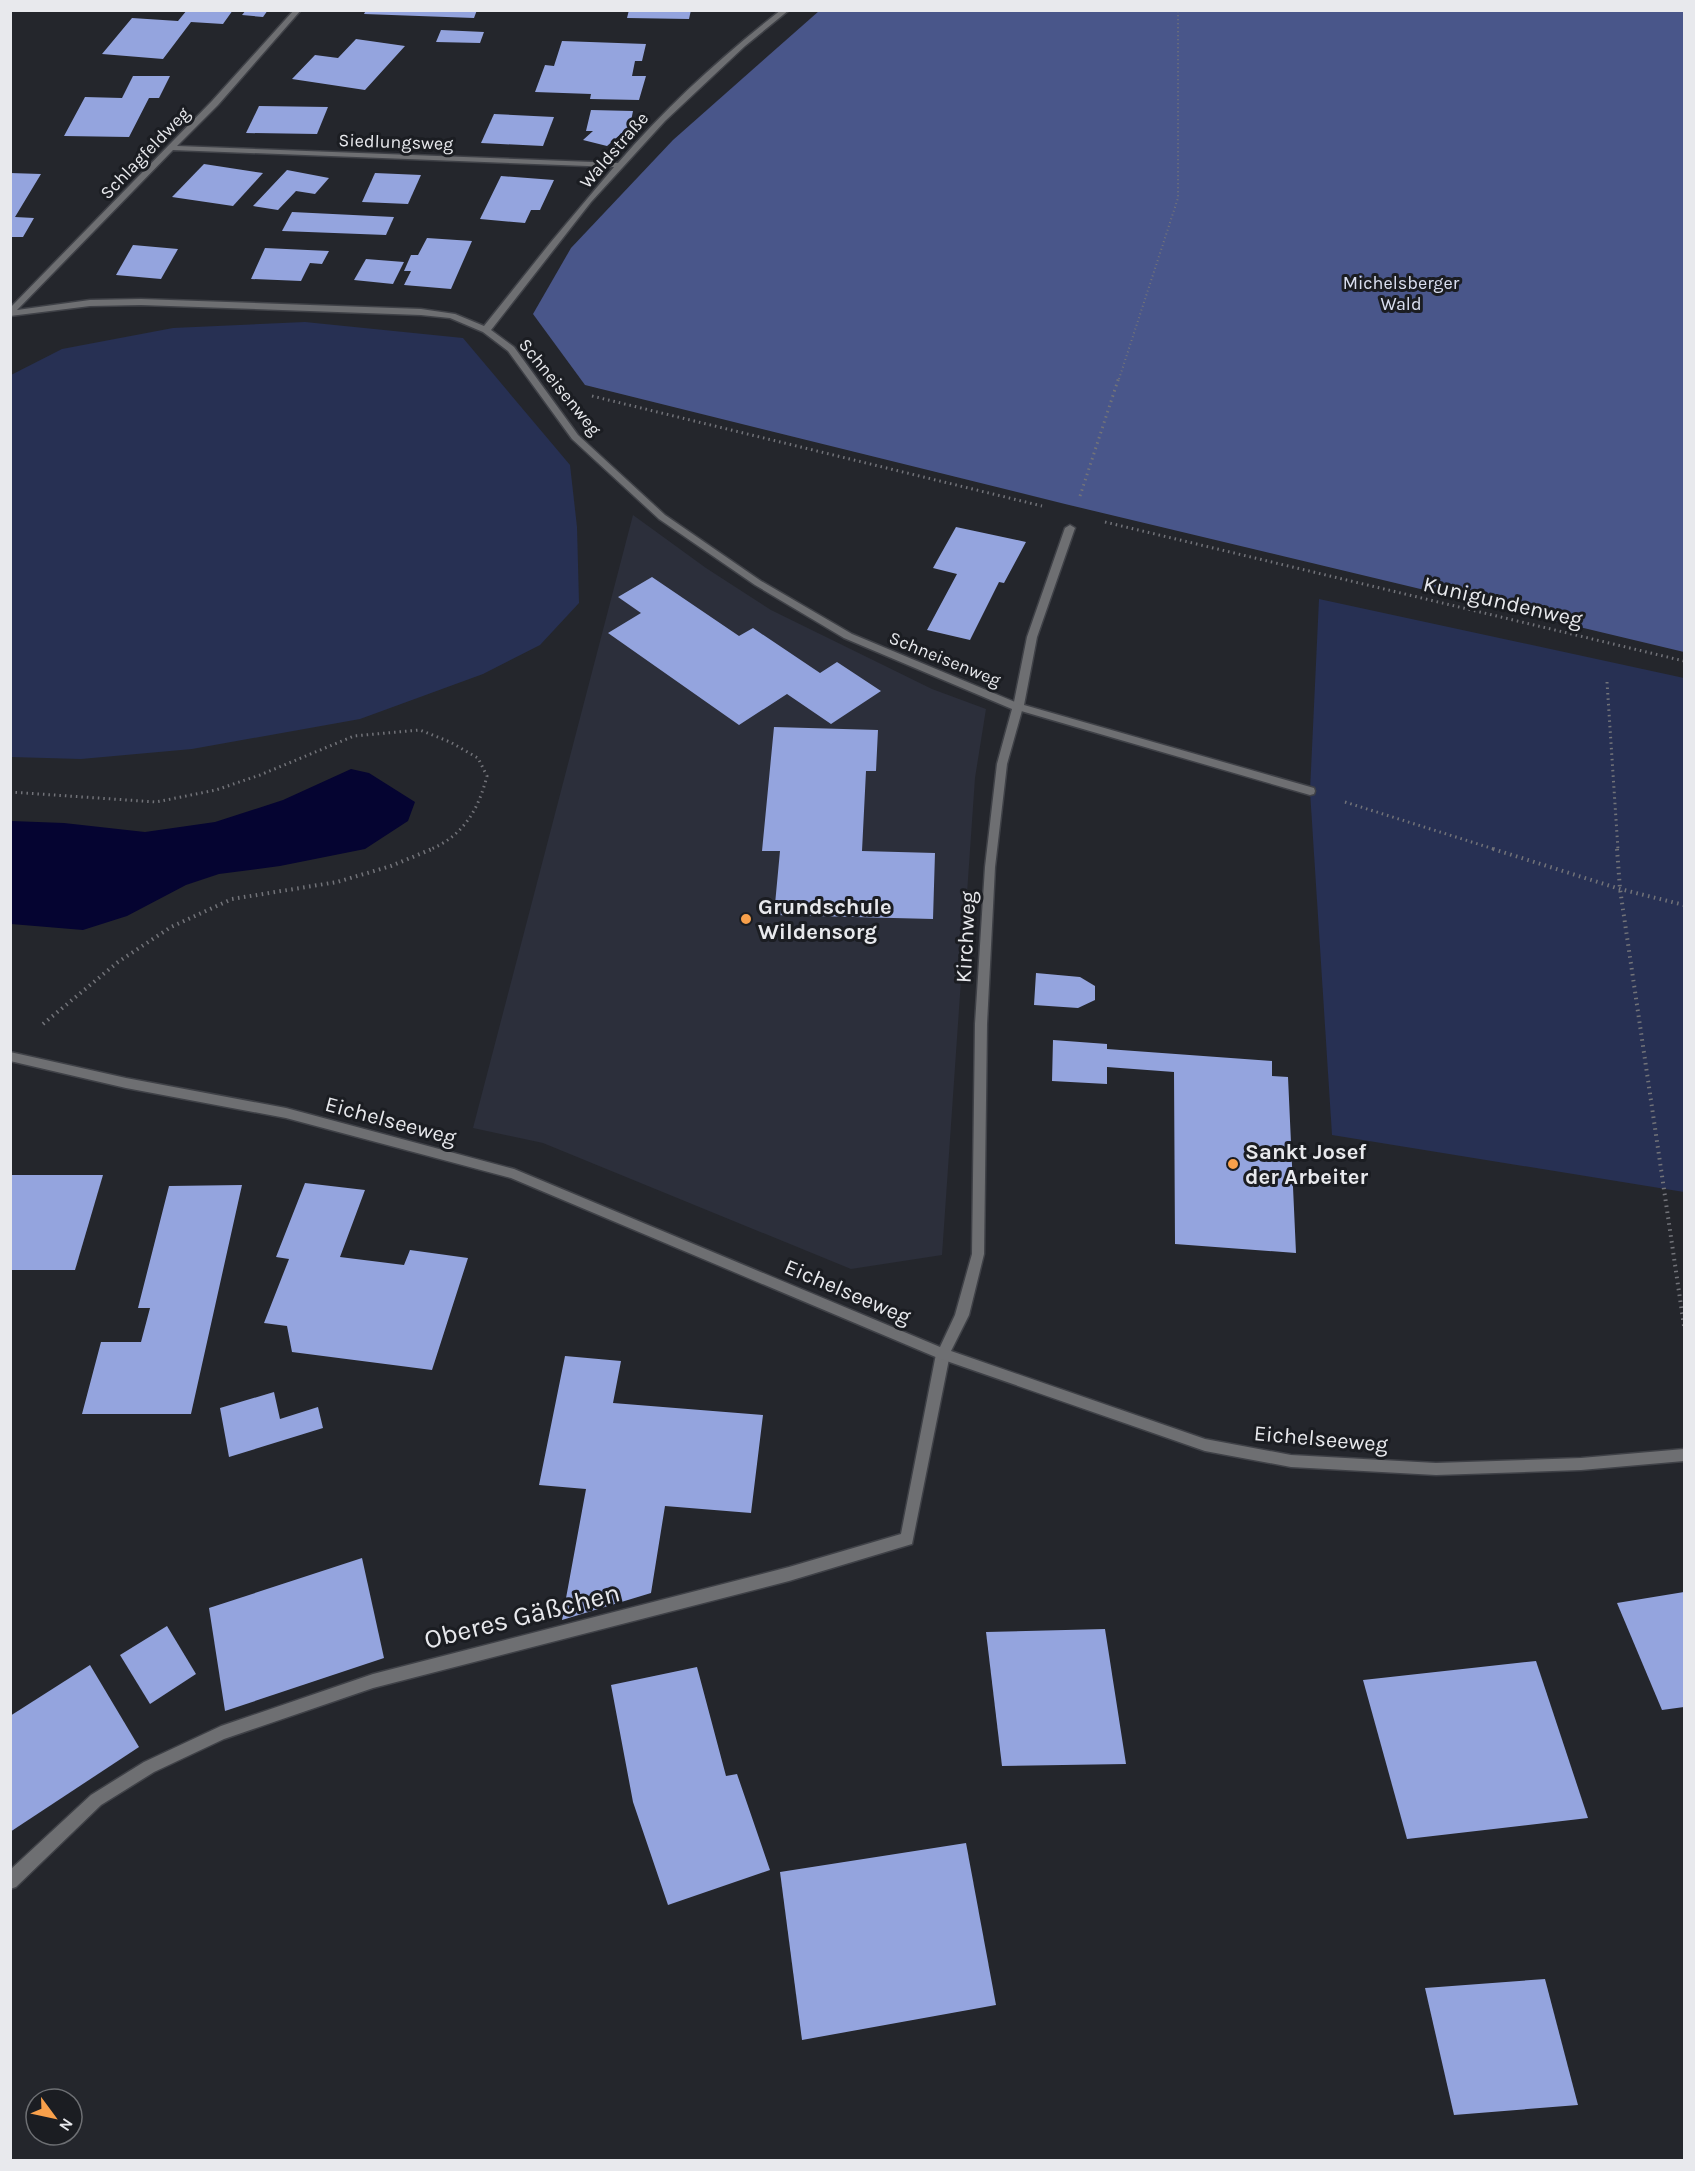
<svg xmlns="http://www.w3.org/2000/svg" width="1695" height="2171" font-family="Karla,sans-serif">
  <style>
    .built { fill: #2c2f3b }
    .green { fill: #273053 }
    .forest { fill: #49568a }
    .water { fill: #050431 }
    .building { fill: #94a4de }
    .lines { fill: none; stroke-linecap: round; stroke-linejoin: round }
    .lane-casing { stroke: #3f4147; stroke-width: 3 }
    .street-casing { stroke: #3f4147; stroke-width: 3 }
    .path-far2 { stroke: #727379; stroke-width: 2; stroke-dasharray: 1 3; stroke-linecap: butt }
    .path-far1 { stroke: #727379; stroke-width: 3; stroke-dasharray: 1.5 4; stroke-linecap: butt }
    .path { stroke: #727379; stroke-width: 4; stroke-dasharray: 1.5 4.5; stroke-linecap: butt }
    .lane { fill: #6e6f72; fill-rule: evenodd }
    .street { fill: #6e6f72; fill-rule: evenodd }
    .poi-dot { fill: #f8a04b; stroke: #1b1d22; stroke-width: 2 }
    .labels { text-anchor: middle; stroke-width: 6; stroke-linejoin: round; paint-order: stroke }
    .far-street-label { font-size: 18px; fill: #e8e9ed; stroke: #1b1d22 }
    .far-park-label { font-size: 18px; fill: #dbe0f1; stroke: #1b1d22 }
    .street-label { font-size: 22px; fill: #e8e9ed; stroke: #1b1d22 }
    .poi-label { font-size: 22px; font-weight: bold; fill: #e8e9ed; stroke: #1b1d22; text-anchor: start }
    .near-street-label { font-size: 27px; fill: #e8e9ed; stroke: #1b1d22 }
  </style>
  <rect width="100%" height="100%" fill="#24262c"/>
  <polygon class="built" points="633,515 706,568 771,610 932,689 986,709 975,778 942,1255 851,1269 543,1143 473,1128"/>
  <g class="green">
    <polygon points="305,322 463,338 570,465 577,527 579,603 540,645 483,674 360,719 192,749 81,759 11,757 11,375 62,349 173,328"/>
    <polygon points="1319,599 1684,678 1684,1192 1332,1135 1310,791"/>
  </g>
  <polygon class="forest" points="819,11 1684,11 1684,652 1065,504 585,385 533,314 571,248 673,140"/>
  <polygon class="water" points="351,769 369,773 415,802 408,821 365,849 280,866 219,874 186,885 127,916 83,930 11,924 11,821 64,823 145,832 215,822 283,800"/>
  <g class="building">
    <polygon points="187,10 233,10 223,24 191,22 163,59 102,54 132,18 178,21"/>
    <polygon points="246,10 268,10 263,17 242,15"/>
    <polygon points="366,10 477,10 474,18 364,14"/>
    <polygon points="629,10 691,10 689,19 627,18"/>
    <polygon points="441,30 484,32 480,43 436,42"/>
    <polygon points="356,39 405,46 365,90 292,79 315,55 338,58"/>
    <polygon points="562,41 646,44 642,61 635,61 632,76 646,76 639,100 590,99 591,94 535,92 545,65 554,66"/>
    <polygon points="133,76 170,76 159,98 149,98 129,137 64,136 85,97 122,98"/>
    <polygon points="259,106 328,107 317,134 246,133"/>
    <polygon points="591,110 633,111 630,126 607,146 583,140 593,131 586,131"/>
    <polygon points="494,114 554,117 543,146 481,143"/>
    <polygon points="204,164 263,173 233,206 172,197"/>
    <polygon points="287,170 329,178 315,194 296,191 278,210 253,206"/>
    <polygon points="10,173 41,174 15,217 34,218 23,237 10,237"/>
    <polygon points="375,173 421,175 408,204 362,202"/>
    <polygon points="501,176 554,180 540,210 531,210 525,223 480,219"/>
    <polygon points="292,212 394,217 386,235 282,231"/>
    <polygon points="427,238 472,241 451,289 404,285 411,271 404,271 411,255 418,255"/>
    <polygon points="133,245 178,249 161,279 116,275"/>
    <polygon points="265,248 329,251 322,264 310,263 301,281 251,279"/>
    <polygon points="366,259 404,262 393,284 354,280"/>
    <polygon points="956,527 1026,542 1004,583 999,582 970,640 927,630 957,574 933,568"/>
    <polygon points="652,577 739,636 753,628 820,673 837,662 881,691 831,724 787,694 739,725 608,633 641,613 618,597"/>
    <polygon points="774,727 878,730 876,771 866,771 862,851 935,853 933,919 774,915 780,851 762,851"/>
    <polygon points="1036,973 1080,977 1095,986 1095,1000 1078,1008 1034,1005"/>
    <polygon points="1053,1040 1107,1044 1107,1049 1272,1061 1272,1076 1288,1077 1296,1253 1175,1244 1174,1072 1107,1067 1107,1084 1052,1081"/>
    <polygon points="10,1175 103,1175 75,1270 10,1270"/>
    <polygon points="305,1183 365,1190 340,1257 404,1265 410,1250 468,1258 432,1370 292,1352 287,1326 264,1323 289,1259 276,1257"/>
    <polygon points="242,1185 191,1414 82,1414 101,1342 141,1342 150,1308 138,1308 169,1186"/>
    <polygon points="565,1356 621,1361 613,1403 763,1415 751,1513 665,1506 651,1593 562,1620 586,1489 539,1485"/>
    <polygon points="274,1392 280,1419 318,1407 323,1428 229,1457 220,1408"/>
    <polygon points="362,1558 384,1658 225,1711 209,1608"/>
    <polygon points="1684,1592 1684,1707 1662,1710 1617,1603"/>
    <polygon points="167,1626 196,1674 150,1704 120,1655"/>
    <polygon points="1105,1629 1126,1764 1002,1766 986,1632"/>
    <polygon points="1536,1661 1588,1818 1407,1839 1363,1680"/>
    <polygon points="90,1665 139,1747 10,1832 10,1716"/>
    <polygon points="697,1667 726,1776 737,1774 770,1870 668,1905 633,1802 611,1685"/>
    <polygon points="966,1843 996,2005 802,2040 780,1872"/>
    <polygon points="1545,1979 1578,2105 1454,2115 1425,1988"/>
  </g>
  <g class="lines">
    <defs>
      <g id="lane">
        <polygon points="1070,525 1075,528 1037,637 1024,705 1314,788 1315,791 1314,794 1310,795 1014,709 1013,707 1027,637 1065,528"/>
        <polygon points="943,1348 948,1350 950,1354 912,1544 789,1581 373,1688 224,1739 154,1772 101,1805 16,1887 10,1889 10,1870 91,1795 144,1762 221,1726 373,1674 789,1567 901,1534 936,1354 938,1350"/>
      </g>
      <path id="street" d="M294 10H301L218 105 177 146 618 163C667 106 722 56 781 10H789L745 46 665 121 591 202 491 330 514 347 578 435 665 515 761 581 852 634 1022 705 1023 707 1007 764 995 867 987 1024 984 1254 969 1315 951 1351 1205 1439 1291 1455 1436 1463 1581 1458 1684 1449V1461L1581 1470 1436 1475 1291 1467 1205 1451 938 1358 511 1178 286 1118 126 1088 10 1061V1052L126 1078 286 1108 514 1169 940 1347 955 1315 972 1254 975 1024 985 867 997 764 1012 709 844 638 755 585 659 519 572 439 508 351 483 332 450 318 421 315 141 305 90 306 10 316V308L212 101ZM173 150 614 167 551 242 484 326 455 314 421 309 141 299 90 300 17 310Z"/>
    </defs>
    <use href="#lane" class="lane-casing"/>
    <use href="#street" class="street-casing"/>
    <polyline class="path-far2" points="1119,379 1178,198 1178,10"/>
    <g class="path-far1">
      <polyline points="592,396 1042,506"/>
      <polyline points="1080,496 1119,377"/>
      <polyline points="1105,522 1684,661"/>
      <polyline points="1607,682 1618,850"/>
      <path d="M10 792 156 802 216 790 260 775 354 736 420 730 450 742 478 758 487 776C478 811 463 836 429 850"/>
      <polyline points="1345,802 1497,850"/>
    </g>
    <g class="path">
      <polyline points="1493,849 1620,889 1684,905"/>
      <polyline points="1617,849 1620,889 1684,1326"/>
      <polyline points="43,1024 118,962 171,927 232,899 337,882 391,866 432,849"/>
    </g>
    <use href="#lane" class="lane"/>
    <use href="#street" class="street"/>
  </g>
  <g class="poi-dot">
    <circle cx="746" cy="919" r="6"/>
    <circle cx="1233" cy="1164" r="6"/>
  </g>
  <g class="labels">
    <g class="far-street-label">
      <text transform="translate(396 142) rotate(2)" y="6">Siedlungsweg</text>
      <text transform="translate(614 150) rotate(-49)" y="6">Waldstraße</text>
      <text transform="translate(145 153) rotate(-46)" y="6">Schlagfeldweg</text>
      <text transform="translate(560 387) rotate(51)" y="6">Schneisenweg</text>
      <text transform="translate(945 659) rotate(22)" y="6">Schneisenweg</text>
    </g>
    <g class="far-park-label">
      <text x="1401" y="289">Michelsberger<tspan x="1401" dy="21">Wald</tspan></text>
    </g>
    <g class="street-label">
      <text transform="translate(1503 601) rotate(13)" y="8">Kunigundenweg</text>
      <text transform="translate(965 937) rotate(-87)" y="8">Kirchweg</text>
      <text transform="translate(391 1120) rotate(15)" y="8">Eichelseeweg</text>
      <text transform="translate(848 1291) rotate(23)" y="8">Eichelseeweg</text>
      <text transform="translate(1321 1438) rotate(5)" y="8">Eichelseeweg</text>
    </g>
    <g class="poi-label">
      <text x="758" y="914">Grundschule<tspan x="758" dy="25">Wildensorg</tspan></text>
      <text x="1245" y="1159">Sankt Josef<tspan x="1245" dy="25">der Arbeiter</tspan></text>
    </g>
    <g class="near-street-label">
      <text transform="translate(522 1616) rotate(-14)" y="9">Oberes Gäßchen</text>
    </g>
  </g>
  <rect width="1695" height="2171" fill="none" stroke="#e8e9ed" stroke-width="24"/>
  <g transform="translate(54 2117) rotate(123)"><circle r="28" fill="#1b1d22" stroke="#6d6f73" stroke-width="1.5"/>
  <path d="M0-4.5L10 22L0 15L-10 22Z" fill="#f8a04b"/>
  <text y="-9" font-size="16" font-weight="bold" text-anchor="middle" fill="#e8e9ed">N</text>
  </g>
</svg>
